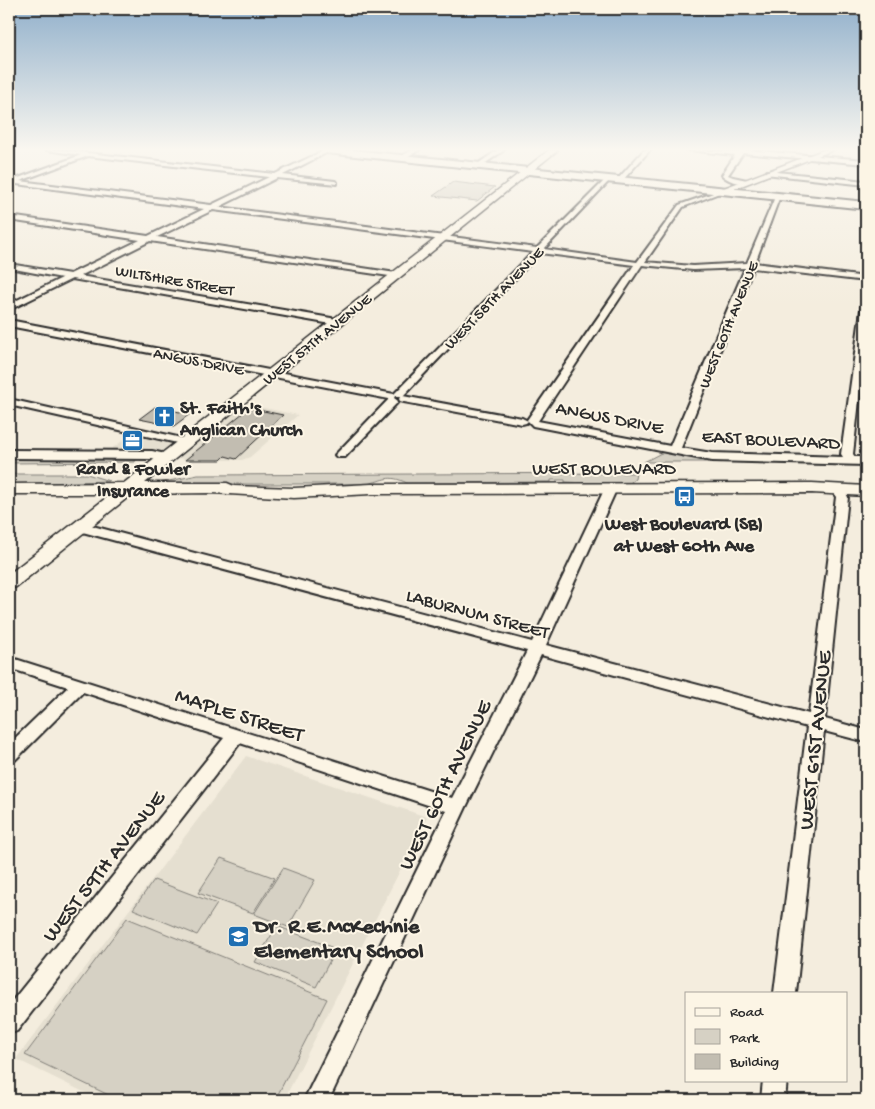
<svg xmlns="http://www.w3.org/2000/svg" width="875" height="1109" font-family="'Gochi Hand',sans-serif">
  <style>
    .built { fill: #e5dfd0 }
    .green { fill: #d6d1c4; stroke: #807e78 }
    .building { fill: #c2bdb1; stroke: #2b2b2b }
    .lines { fill: none; stroke-linecap: round; stroke-linejoin: round }
    .street-casing { stroke: #2b2b2b; stroke-width: 4 }
    .secondary-casing { stroke: #2b2b2b; stroke-width: 3 }
    .highway-casing { stroke: #2b2b2b; stroke-width: 4 }
    .street { fill: #fcf5e5; fill-rule: evenodd }
    .secondary { fill: #fcf5e5; fill-rule: evenodd }
    .highway { fill: #fcf5e5; fill-rule: evenodd }
    .labels { text-anchor: middle; stroke-width: 4; stroke-linejoin: round; paint-order: stroke }
    .far-street-label { font-size: 16px; fill: #2b2b2b; stroke: #fcf5e5 }
    .poi-label { font-size: 19px; font-weight: bold; fill: #2b2b2b; stroke: #fcf5e5 }
    .street-label { font-size: 19px; fill: #2b2b2b; stroke: #fcf5e5 }
    .near-street-label { font-size: 22px; fill: #2b2b2b; stroke: #fcf5e5 }
    .near-poi-label { font-size: 22px; font-weight: bold; fill: #2b2b2b; stroke: #fcf5e5; text-anchor: start }
  </style>
  <rect width="100%" height="100%" fill="#f4edde"/>
  <filter id="ink" filterUnits="userSpaceOnUse"><feTurbulence type="fractalNoise" baseFrequency=".02" numOctaves="2"/><feDisplacementMap in="SourceGraphic" scale="10" xChannelSelector="R" yChannelSelector="G"/><feConvolveMatrix kernelMatrix="1 2 1 2 8 2 1 2 1" color-interpolation-filters="sRGB"/></filter>
  <g filter="url(#ink)">
    <g class="built">
      <polygon points="244,404 298,415 250,457 242,460 185,460 177,457 188,445 195,443"/>
      <polygon points="133,433 168,441 171,442 172,445 160,452 110,450"/>
      <polygon points="246,756 427,817 284,1100 100,1100 16,1059"/>
    </g>
    <g class="green">
      <polygon points="453,182 495,187 477,201 433,196"/>
      <polygon points="665,451 719,460 720,462 644,462"/>
      <polygon points="136,458 135,462 9,463 9,459"/>
      <path d="M636 473 635 479 627 485 565 482V480H551V482L407 483C388 474 385 480 367 484H206C190 480 175 483 159 483L198 475Z"/>
      <polygon points="9,474 87,474 109,481 9,484"/>
      <polygon points="221,858 275,878 253,913 198,893"/>
      <polygon points="283,868 315,880 288,927 254,914"/>
      <polygon points="154,880 217,904 197,935 133,909"/>
      <polygon points="127,918 327,999 275,1100 119,1100 25,1055"/>
      <polygon points="277,926 336,949 316,987 255,962"/>
    </g>
    <g class="building">
      <polygon points="155,407 190,414 174,426 139,419"/>
      <polygon points="249,408 283,415 236,459 225,456 221,460 185,460"/>
    </g>
    <g class="lines">
      <defs>
        <g id="street">
          <path d="M46 150H61L275 174 325 150H332L283 175 335 181 337 182V184L277 178 219 207 537 248 608 177 610 178V180L544 249 637 262 679 205 722 190V192L683 207 645 262 693 266 747 263 775 197 780 196 755 263 866 277V281L753 268 681 448 712 453 843 457 841 454 862 303 866 300V339L853 454 855 457H866V465L712 461 533 426 527 420 634 265 540 253 403 396 522 418 528 421 526 423 522 424 404 402 400 401 399 399 400 397 395 396 394 398 398 401 397 403 345 457H337L335 455 337 453 389 399 9 326V320L394 394 533 252 213 210 157 237 396 273 400 275 396 277 150 241 80 276 337 319 342 322 337 325 72 279 9 310V304L62 278 9 268V264L70 274 140 240 9 220V216L148 236 204 209 9 183V179L13 180 81 155ZM88 156 269 177 211 205 20 181ZM642 265 693 270 745 268 670 446 538 421Z"/>
          <polygon points="412,150 419,150 403,159 398,158"/>
          <polygon points="498,150 504,150 480,167 476,167 476,165"/>
          <polygon points="644,150 650,150 621,182 617,182 617,180"/>
          <path d="M688 150 738 152 739 150H747L866 160V164L743 153 728 175 733 177 747 180 748 181C740 185 728 181 722 175L735 155Z"/>
          <polygon points="767,171 866,181 866,185 765,174"/>
          <polygon points="9,399 186,439 192,442 186,445 9,405"/>
          <polygon points="9,450 152,451 170,455 172,458 166,462 152,459 9,458"/>
          <polygon points="611,484 617,488 546,645 809,714 836,497 831,489 833,486 841,486 848,497 825,719 866,730 866,742 824,731 796,993 774,993 807,727 541,655 466,807 329,1100 304,1100 446,811 240,743 17,1031 9,1034 9,1005 224,738 83,692 15,760 9,762 9,744 68,687 9,668 9,657 452,798 527,651 75,530 73,527 75,524 85,524 532,642 605,488"/>
          <polygon points="763,1080 787,1080 785,1100 761,1100"/>
        </g>
        <g id="secondary">
          <polygon points="549,150 558,150 145,483 227,483 234,486 294,488 371,484 812,483 866,486 866,496 812,493 371,494 294,498 212,493 132,494 16,587 9,589 9,574 111,494 9,494 9,484 124,483"/>
          <polygon points="823,150 833,150 723,193 717,193 716,191"/>
        </g>
        <polygon id="highway" points="321,150 352,150 866,202 866,209 326,153"/>
      </defs>
      <use href="#street" class="street-casing"/>
      <use href="#secondary" class="secondary-casing"/>
      <use href="#highway" class="highway-casing"/>
      <use href="#street" class="street"/>
      <use href="#secondary" class="secondary"/>
      <use href="#highway" class="highway"/>
    </g>
  </g>
  <linearGradient id="sky" x2="0" y2="1"><stop stop-color="#91b0cb"/><stop offset="0.49" stop-color="#faf7f0"/><stop offset="1" stop-color="#faf7f0" stop-opacity="0"/></linearGradient>
  <rect width="875" height="305" fill="url(#sky)"/>
  <defs>
    <symbol id="church-square" viewBox="-11 -11 22 22"><rect x="-9" y="-9" width="18" height="18" rx="4" fill="#1f6fb2" stroke="#fcf5e5"/><path d="M-1.2-6h2.4v3.5h3.3v2.4h-3.3V6h-2.4V-.1h-3.3v-2.4h3.3Z" fill="#fff"/></symbol>
    <symbol id="office-square" viewBox="-11 -11 22 22"><rect x="-9" y="-9" width="18" height="18" rx="4" fill="#1f6fb2" stroke="#fcf5e5"/><path d="M-6-3h4V-5.5h4V-3h4V5H-6ZM-1-4.5V-3h2v-1.5ZM-6 0V1H6V0Z" fill="#fff"/></symbol>
    <symbol id="bus-square" viewBox="-11 -11 22 22"><rect x="-9" y="-9" width="18" height="18" rx="4" fill="#1f6fb2" stroke="#fcf5e5"/><path d="M-5-6H5V4H4V6H2V4H-2V6H-4V4H-5ZM-3.5-4V0h7V-4ZM-3.5 1.2v1.5H-2V1.2ZM2 1.2v1.5H3.5V1.2Z" fill="#fff"/></symbol>
    <symbol id="school-square" viewBox="-11 -11 22 22"><rect x="-9" y="-9" width="18" height="18" rx="4" fill="#1f6fb2" stroke="#fcf5e5"/><path d="M0-5L7-2L0 1L-7-2ZM-4 1L0 2.5L4 1V4Q0 6-4 4Z" fill="#fff"/></symbol>
  </defs>
  <g fill-rule="evenodd">
    <use href="#church-square" x="152" y="404" width="25" height="25"/>
    <use href="#office-square" x="120" y="428" width="25" height="25"/>
    <use href="#bus-square" x="672" y="484" width="25" height="25"/>
    <use href="#school-square" x="226" y="924" width="25" height="25"/>
  </g>
  <g class="labels">
    <g class="far-street-label">
      <text transform="translate(175 279) rotate(10)" y="6">WILTSHIRE STREET</text>
      <text transform="translate(493 297) rotate(-46)" y="6">WEST 58TH AVENUE</text>
      <text transform="translate(727 324) rotate(-68)" y="6">WEST 60TH AVENUE</text>
      <text transform="translate(316 338) rotate(-39)" y="6">WEST 57TH AVENUE</text>
      <text transform="translate(199 360) rotate(11)" y="6">ANGUS DRIVE</text>
    </g>
    <g class="poi-label">
      <text x="180" y="413" text-anchor="start">St. Faith's<tspan x="180" dy="22">Anglican Church</tspan></text>
      <text x="133" y="474">Rand &amp; Fowler<tspan x="133" dy="22">Insurance</tspan></text>
      <text x="684" y="529">West Boulevard (SB)<tspan x="684" dy="22">at West 60th Ave</tspan></text>
    </g>
    <g class="street-label">
      <text transform="translate(610 416) rotate(11)" y="7">ANGUS DRIVE</text>
      <text transform="translate(771 438) rotate(3)" y="7">EAST BOULEVARD</text>
      <text x="604" y="474">WEST BOULEVARD</text>
      <text transform="translate(478 612) rotate(15)" y="7">LABURNUM STREET</text>
    </g>
    <g class="near-street-label">
      <text transform="translate(240 713) rotate(18)" y="8">MAPLE STREET</text>
      <text transform="translate(813 740) rotate(-84)" y="8">WEST 61ST AVENUE</text>
      <text transform="translate(443 784) rotate(-64)" y="8">WEST 60TH AVENUE</text>
      <text transform="translate(102 865) rotate(-52)" y="8">WEST 59TH AVENUE</text>
    </g>
    <g class="near-poi-label">
      <text x="254" y="932">Dr. R.E.McKechnie<tspan x="254" dy="25">Elementary School</tspan></text>
    </g>
  </g>
  <rect width="875" height="1109" fill="none" stroke="#fcf5e5" stroke-width="30"/>
  <rect x="15" y="15" width="845" height="1079" fill="none" stroke="#2b2b2b" stroke-width="2" filter="url(#ink)"/>
  <rect x="685" y="992" width="162" height="90" fill="#fcf5e5" stroke="#a8a49b"/>
  <rect x="695" y="1008" width="25" height="8" fill="#fcf5e5" stroke="#a8a49b"/>
  <text x="730" y="1016" font-size="15" fill="#2b2b2b">Road</text>
  <rect x="695" y="1029" width="25" height="15" fill="#d6d1c4" stroke="#a8a49b"/>
  <text x="730" y="1042" font-size="15" fill="#2b2b2b">Park</text>
  <rect x="695" y="1054" width="25" height="15" fill="#c2bdb1" stroke="#a8a49b"/>
  <text x="730" y="1066" font-size="15" fill="#2b2b2b">Building</text>
</svg>
